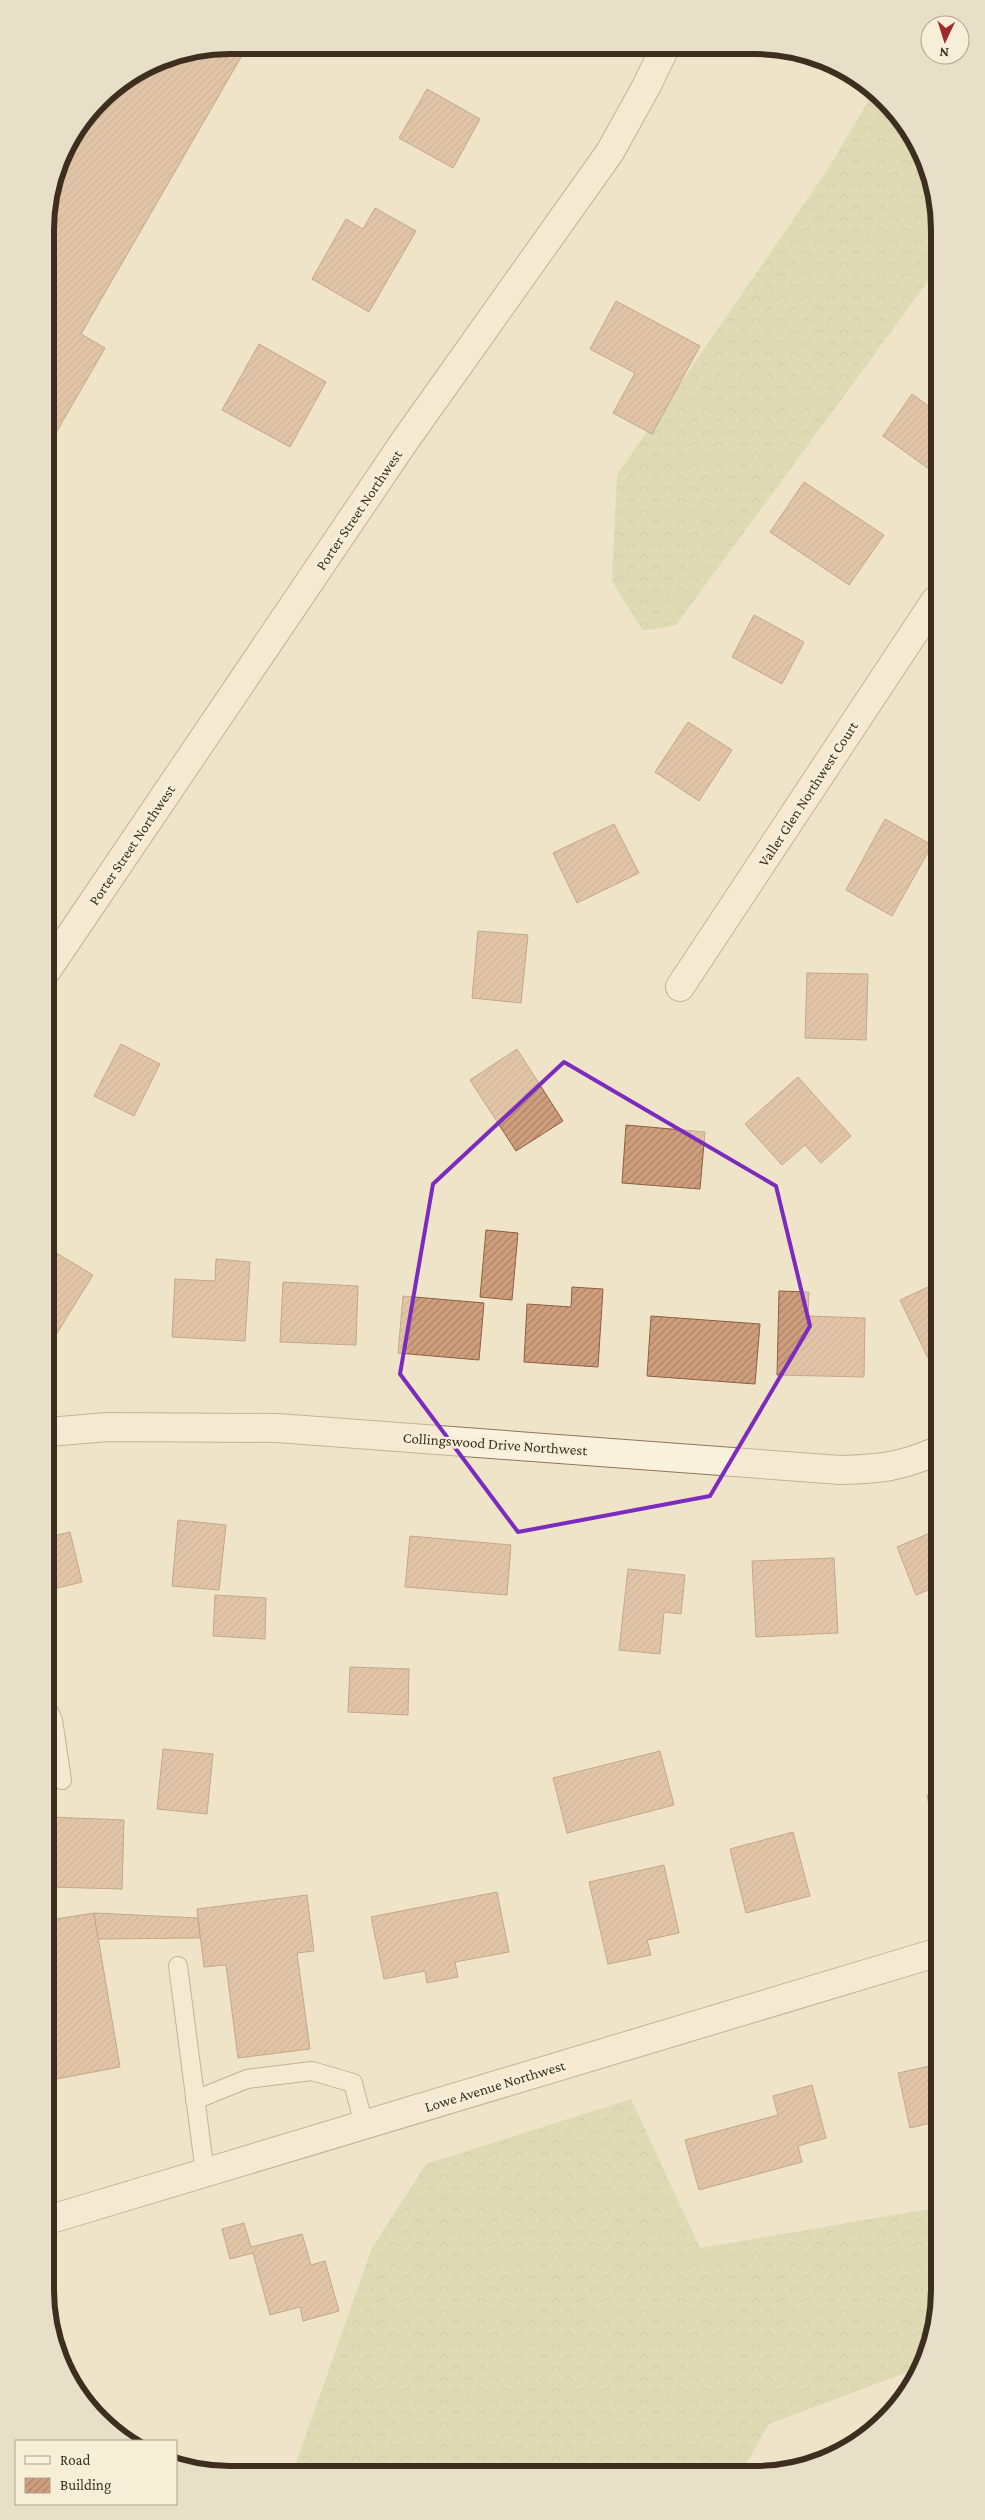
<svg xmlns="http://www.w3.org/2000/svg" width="985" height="2520" font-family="'Crimson Pro',serif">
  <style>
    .forest { fill: url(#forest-crowns) }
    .building { fill: url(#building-hatch); stroke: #8d5f41 }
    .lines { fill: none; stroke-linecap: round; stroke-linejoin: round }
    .service-casing { stroke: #8d765c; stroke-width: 20 }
    .minor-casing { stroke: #8d765c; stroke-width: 30 }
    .service { stroke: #faf1dc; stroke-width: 18 }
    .minor { stroke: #faf1dc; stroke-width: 28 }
    .marked { fill: none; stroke: #7b2cbf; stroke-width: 4; stroke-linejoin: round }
    .labels { text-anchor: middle; stroke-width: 5; stroke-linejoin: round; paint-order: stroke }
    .street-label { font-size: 15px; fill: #3d2e20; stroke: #f7eed8 }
    .rim { fill: none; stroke: #3d2e20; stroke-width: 6 }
  </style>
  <defs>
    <pattern id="forest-crowns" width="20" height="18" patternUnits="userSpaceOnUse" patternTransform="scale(1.25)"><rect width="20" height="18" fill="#c9cf9b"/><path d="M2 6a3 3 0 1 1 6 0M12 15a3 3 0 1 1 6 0" fill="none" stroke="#aeb285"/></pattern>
    <pattern id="building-hatch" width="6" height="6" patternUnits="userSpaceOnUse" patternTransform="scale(1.25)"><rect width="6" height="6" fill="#cf9f7d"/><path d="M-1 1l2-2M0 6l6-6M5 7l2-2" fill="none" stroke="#a98266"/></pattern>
  </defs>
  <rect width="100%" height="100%" fill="#f0e4c8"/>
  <g class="forest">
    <polygon points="875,90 915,137 934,182 934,273 676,625 643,631 612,581 617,475 826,172"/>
    <path d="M631 2099 700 2248 923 2210H939C940 2262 946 2320 921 2367L769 2424 743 2469 293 2471 372 2248 426 2164Z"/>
  </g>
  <g class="building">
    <polygon points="229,45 248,45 81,334 105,348 46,450 45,217 64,148 108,91 159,59"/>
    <polygon points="427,89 480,119 453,168 399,138"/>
    <polygon points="375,208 416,231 369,312 312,279 346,219 363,229"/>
    <polygon points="616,301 700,346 652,434 613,413 635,373 590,349"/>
    <polygon points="259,344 326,382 290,447 222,410"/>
    <polygon points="912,394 934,410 935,461 929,469 883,436"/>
    <polygon points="804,482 884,535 849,585 770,532"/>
    <polygon points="754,615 804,642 782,684 732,657"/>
    <polygon points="688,722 732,750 699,801 655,772"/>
    <polygon points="885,819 932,845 892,916 846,890"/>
    <polygon points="614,824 639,873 577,903 553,853"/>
    <polygon points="478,931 528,935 521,1003 472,998"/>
    <polygon points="807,973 868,974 866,1040 805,1038"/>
    <polygon points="121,1044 160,1064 134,1116 94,1096"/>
    <polygon points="517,1049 563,1121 516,1151 470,1080"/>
    <polygon points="798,1077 851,1136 821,1163 805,1145 782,1165 745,1124"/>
    <polygon points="626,1125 705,1132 700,1189 622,1183"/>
    <polygon points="486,1230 518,1233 512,1300 480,1297"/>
    <polygon points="48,1248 93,1275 49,1346"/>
    <polygon points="216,1259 250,1262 245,1341 172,1337 175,1279 215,1281"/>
    <polygon points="283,1282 358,1286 356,1345 280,1342"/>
    <polygon points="937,1283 937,1354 928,1358 900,1300"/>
    <polygon points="572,1287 603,1289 598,1367 524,1362 527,1304 571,1307"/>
    <polygon points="779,1291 809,1292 808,1316 865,1318 864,1377 777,1375"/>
    <polygon points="403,1296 484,1303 479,1360 398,1353"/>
    <polygon points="651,1316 760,1324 755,1384 647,1376"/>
    <polygon points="178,1520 226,1525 219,1590 172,1586"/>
    <polygon points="937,1530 938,1586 916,1595 897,1547"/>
    <polygon points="70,1532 82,1582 49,1590 49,1537"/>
    <polygon points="410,1536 511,1545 507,1595 405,1587"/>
    <polygon points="834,1558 838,1633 756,1637 752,1561"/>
    <polygon points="628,1569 685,1575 681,1614 664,1612 660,1654 619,1650"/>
    <polygon points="215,1595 266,1598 265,1639 213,1636"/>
    <polygon points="350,1667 409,1669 408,1715 348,1712"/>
    <polygon points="163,1749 213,1754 207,1814 157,1809"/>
    <polygon points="660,1751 674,1805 567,1833 553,1778"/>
    <polygon points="938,1793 938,1842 936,1842 927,1795"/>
    <polygon points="50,1817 124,1820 122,1889 50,1887"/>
    <polygon points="793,1832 810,1896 746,1913 730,1849"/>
    <polygon points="664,1865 679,1933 647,1940 651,1955 608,1964 589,1882"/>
    <polygon points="497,1892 509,1952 455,1962 458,1977 427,1983 425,1971 384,1979 371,1917"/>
    <polygon points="307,1895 314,1951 297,1953 310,2049 238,2058 226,1965 204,1967 197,1909"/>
    <polygon points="94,1913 120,2067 51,2080 50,1920"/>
    <polygon points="94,1913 198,1918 200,1938 98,1939"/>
    <polygon points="939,2064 939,2121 910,2128 898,2073"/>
    <polygon points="812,2085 826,2138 798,2146 802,2162 699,2190 685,2140 778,2115 773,2096"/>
    <polygon points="244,2223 251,2247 302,2234 311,2265 325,2261 339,2311 303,2321 300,2307 270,2315 253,2253 230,2259 222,2229"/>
  </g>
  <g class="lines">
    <defs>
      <g id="service">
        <polyline points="49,1712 53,1720 62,1780"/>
        <polyline points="178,1966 205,2173"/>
        <polyline points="195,2100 247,2079 312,2071 353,2083 364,2125"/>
      </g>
      <g id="minor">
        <polyline points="47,970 404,442 610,152 646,87 665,48"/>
        <polyline points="680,987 935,601"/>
        <path d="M49 1432 107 1427 277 1428 840 1470C880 1469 900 1467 937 1451"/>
        <polyline points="51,2219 939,1952"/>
      </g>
    </defs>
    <use href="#service" class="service-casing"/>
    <use href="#minor" class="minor-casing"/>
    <use href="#service" class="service"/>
    <use href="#minor" class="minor"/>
  </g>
  <path d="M0 0H985V2520H0ZM564 1062 776 1186 810 1326 710 1496 518 1532 400 1374 433 1184Z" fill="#f0e4c8" fill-opacity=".55" fill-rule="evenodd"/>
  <path class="marked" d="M564 1062 776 1186 810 1326 710 1496 518 1532 400 1374 433 1184Z"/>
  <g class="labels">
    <g class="street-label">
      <text transform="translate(359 510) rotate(-56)" y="5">Porter Street Northwest</text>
      <text transform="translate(808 794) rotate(-57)" y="5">Valler Glen Northwest Court</text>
      <text transform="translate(132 845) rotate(-56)" y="5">Porter Street Northwest</text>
      <text transform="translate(495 1444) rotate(4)" y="5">Collingswood Drive Northwest</text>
      <text transform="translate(495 2086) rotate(-17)" y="5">Lowe Avenue Northwest</text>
    </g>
  </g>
  <path d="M0 0H985V2520H0ZM230 54H755A176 176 0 0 1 931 230V2290A176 176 0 0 1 755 2466H230A176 176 0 0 1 54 2290V230A176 176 0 0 1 230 54Z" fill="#e8dfc9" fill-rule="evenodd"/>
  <path class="rim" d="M230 54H755A176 176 0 0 1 931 230V2290A176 176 0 0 1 755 2466H230A176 176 0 0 1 54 2290V230A176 176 0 0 1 230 54Z"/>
  <rect x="15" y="2440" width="162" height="65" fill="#f7eed8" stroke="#ada18e"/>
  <rect x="25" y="2456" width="25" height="8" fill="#faf1dc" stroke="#ada18e"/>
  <text x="60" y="2465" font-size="15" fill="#3d2e20">Road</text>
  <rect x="25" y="2478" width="25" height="15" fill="url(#building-hatch)" stroke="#ada18e"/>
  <text x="60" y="2490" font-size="15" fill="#3d2e20">Building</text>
  <g transform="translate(945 40) rotate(184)"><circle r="24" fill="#f7eed8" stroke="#ada18e"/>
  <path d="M0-4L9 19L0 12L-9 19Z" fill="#9e2a2b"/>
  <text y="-8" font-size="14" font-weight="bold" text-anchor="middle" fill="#3d2e20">N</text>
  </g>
</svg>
